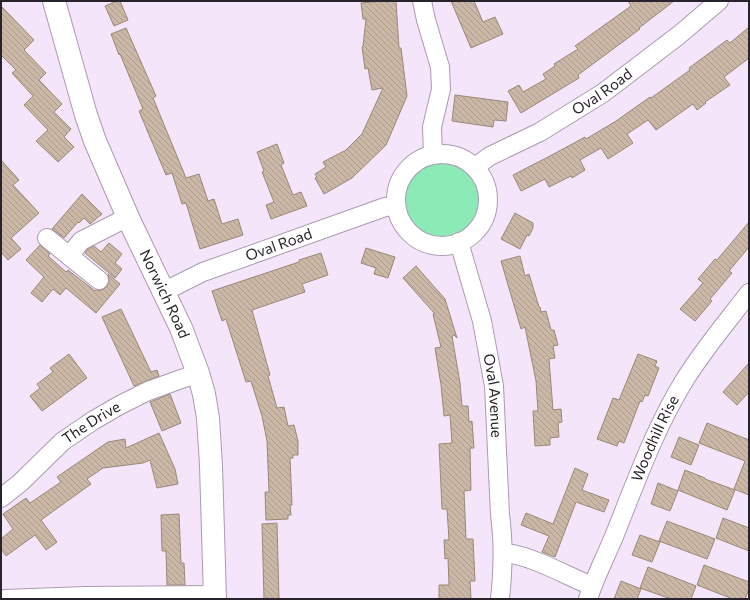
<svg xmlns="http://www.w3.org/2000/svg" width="750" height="600" font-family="Commissioner,sans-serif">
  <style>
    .grass { fill: #8ceab6 }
    .building { fill: url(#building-back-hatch); stroke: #9a8877 }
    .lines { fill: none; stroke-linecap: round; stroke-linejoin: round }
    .street-casing { stroke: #aa9baf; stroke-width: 20 }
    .secondary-casing { stroke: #aa9baf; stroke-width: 24 }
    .street { stroke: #fff; stroke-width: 18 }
    .secondary { stroke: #fff; stroke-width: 22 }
    .labels { text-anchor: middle; stroke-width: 4; stroke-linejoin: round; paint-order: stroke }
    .street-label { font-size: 15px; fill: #29232b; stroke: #fff }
  </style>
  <defs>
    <pattern id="building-back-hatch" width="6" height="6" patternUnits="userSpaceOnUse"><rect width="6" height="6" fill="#cab7a5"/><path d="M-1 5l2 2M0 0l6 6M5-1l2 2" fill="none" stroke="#ae9d8e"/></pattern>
  </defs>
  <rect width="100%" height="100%" fill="#f5e5fa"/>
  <circle class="grass" cx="442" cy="200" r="39"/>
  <g class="building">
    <polygon points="117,1 120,1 128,20 114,26 105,6"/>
    <polygon points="383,1 396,1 399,48 401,48 407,96 386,145 352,178 324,194 315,178 317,177 315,174 326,167 323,162 346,150 362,134 383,88 372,90 368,68 365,69 362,47 363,46 366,19 363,19 361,3"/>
    <polygon points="451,1 474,1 483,22 495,17 503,34 471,48"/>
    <polygon points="628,1 674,1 639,28 640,29 578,75 579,78 521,113 508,91 519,85 523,92 546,79 543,74 555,66 554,64 578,49 575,46 631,6"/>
    <polygon points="1,6 34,40 24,50 46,73 39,80 62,104 54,112 71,129 64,137 74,147 58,162 36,141 48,130 24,105 33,96 12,73 16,70 1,55"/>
    <polygon points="749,27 749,58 724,77 730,85 705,102 706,103 697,110 693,104 656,130 648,120 627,134 633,143 608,159 601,148 580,160 585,170 572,178 571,176 549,187 545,179 521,191 513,175 550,156 585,137 586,139 616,121 650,97 651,98 690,70 689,68 727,40 730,43"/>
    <polygon points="126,28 156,96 153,98 186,178 199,174 208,201 214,199 222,224 238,219 243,235 200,249 186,203 182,204 172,173 166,175 139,111 143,109 120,54 119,55 111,34"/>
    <polygon points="455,95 508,102 506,121 494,120 493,127 452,121"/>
    <polygon points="277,144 284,163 281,165 293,195 301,192 307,206 271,219 266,205 274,202 262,172 264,171 257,152"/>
    <polygon points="1,160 19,180 13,185 39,213 11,238 21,249 8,260 1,252"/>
    <polygon points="82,194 102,214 90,224 84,218 79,223 78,222 64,238 52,229"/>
    <polygon points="515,213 533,223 533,228 529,236 527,235 520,249 501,239"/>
    <polygon points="749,222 749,247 729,271 732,273 710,299 712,301 695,321 680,309 703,283 698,279 715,259 717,260"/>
    <polygon points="109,243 122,254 115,263 122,269 115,278 85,253 88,249 94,246 101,252"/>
    <polygon points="40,245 50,254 48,256 66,272 68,270 95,291 96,290 103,290 107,286 109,281 108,274 120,284 96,313 66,288 60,295 53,289 42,302 31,293 44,277 26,260"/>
    <polygon points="366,248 395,257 388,278 374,274 376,268 361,263"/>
    <polygon points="321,253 328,275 302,284 305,292 252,310 270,375 268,376 277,408 284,407 288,426 294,425 298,441 298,455 293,455 293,458 290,458 292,505 290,505 291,515 288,515 288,519 266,520 265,492 269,492 267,441 262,416 251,381 246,382 226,319 222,321 212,291 299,262 299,260"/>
    <polygon points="520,256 525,276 529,274 539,307 540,307 541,312 546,311 551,330 554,330 558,345 553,346 555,358 549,359 553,410 561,409 562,422 558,423 559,437 550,438 550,445 535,446 533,411 538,411 536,381 525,327 521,329 501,261"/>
    <polygon points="416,266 445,299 457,338 454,335 452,336 460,383 462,406 468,406 469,422 472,421 474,448 470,448 471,490 464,491 466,539 473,539 475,581 470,581 471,599 439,599 439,585 449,585 448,558 445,559 444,540 449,540 447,509 442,509 439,444 452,443 450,415 444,416 441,385 435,348 441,347 433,314 435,314 403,278"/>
    <polygon points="121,309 151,372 157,370 159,376 134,386 102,317"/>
    <polygon points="69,354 87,378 42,411 30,396 40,388 37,384 53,372 50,368"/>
    <polygon points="638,354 657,361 655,366 659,368 648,396 645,395 642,402 640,401 624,443 619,441 617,446 597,439 613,398 619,400"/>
    <polygon points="749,363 749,392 737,405 723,392"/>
    <polygon points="170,394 181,423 162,431 150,402"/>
    <polygon points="707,423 749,440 749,495 734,489 745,461 699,443"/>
    <polygon points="159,433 175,469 178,484 157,488 150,460 143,463 103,468 87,479 91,484 41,520 57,542 46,550 35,535 6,556 1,549 1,539 13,529 3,514 26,498 30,503 61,482 57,477 108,442 125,439 126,448"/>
    <polygon points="679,437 699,445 691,465 671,457"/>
    <polygon points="575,468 588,474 582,490 609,500 604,512 576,502 555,557 542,552 549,536 521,525 526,513 553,524"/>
    <polygon points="685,470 705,478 705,479 735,490 727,510 678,490"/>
    <polygon points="658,483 678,491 670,511 651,504"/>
    <polygon points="179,514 181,563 184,563 185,585 167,585 166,551 162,551 161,515"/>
    <polygon points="723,518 749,528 749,551 716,538"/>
    <polygon points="667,521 715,539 707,559 659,541"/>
    <polygon points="277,523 279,599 264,599 262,524"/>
    <polygon points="640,535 660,542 652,562 632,555"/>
    <polygon points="704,565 749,582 749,589 745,599 733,599 697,585"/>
    <polygon points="648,567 696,586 691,599 671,599 640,588"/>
    <polygon points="621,581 641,589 637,599 614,599"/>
  </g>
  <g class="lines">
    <defs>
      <g id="street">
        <polyline points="422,1 426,20 440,67 441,89 432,127 433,155"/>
        <circle cx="442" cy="200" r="46"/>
        <path id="s1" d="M475 167 490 156 540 132 603 93 679 35 719 1"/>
        <polyline points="47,238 99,280"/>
        <path id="s2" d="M459 242 482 321 494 386 500 515C504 543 503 571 500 599"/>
        <polyline points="69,256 81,241 128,217"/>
        <path id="s3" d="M165 291 203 272 385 207 396 206"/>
        <path id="s4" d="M1 498 20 483 63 441 94 420 120 405 148 391 198 373"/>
        <path d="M503 553C529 554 567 576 592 586"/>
        <polyline points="5,599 85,596 215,595"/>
        <path id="s5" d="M588 599C595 577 606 556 615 534 635 484 655 428 684 381 703 350 727 322 749 293"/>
      </g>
      <g id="secondary">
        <path id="s6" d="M54 1 86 115 95 141 130 222 181 328 198 373 204 394 208 418 211 465 215 599"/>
      </g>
    </defs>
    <use href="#street" class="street-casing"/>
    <use href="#secondary" class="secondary-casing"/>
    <use href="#street" class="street"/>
    <use href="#secondary" class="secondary"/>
  </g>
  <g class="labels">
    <g class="street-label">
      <text dy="5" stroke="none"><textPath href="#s1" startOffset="148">Oval Road</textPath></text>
      <text dy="5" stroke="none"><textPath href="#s3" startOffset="123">Oval Road</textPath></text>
      <text dy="5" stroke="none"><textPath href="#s6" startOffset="314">Norwich Road</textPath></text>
      <text dy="5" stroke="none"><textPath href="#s2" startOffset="158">Oval Avenue</textPath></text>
      <text dy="5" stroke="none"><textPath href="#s4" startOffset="118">The Drive</textPath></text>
      <text dy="5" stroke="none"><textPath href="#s5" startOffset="174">Woodhill Rise</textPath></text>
    </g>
  </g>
  <rect width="750" height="600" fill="none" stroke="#29232b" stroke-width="4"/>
</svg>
